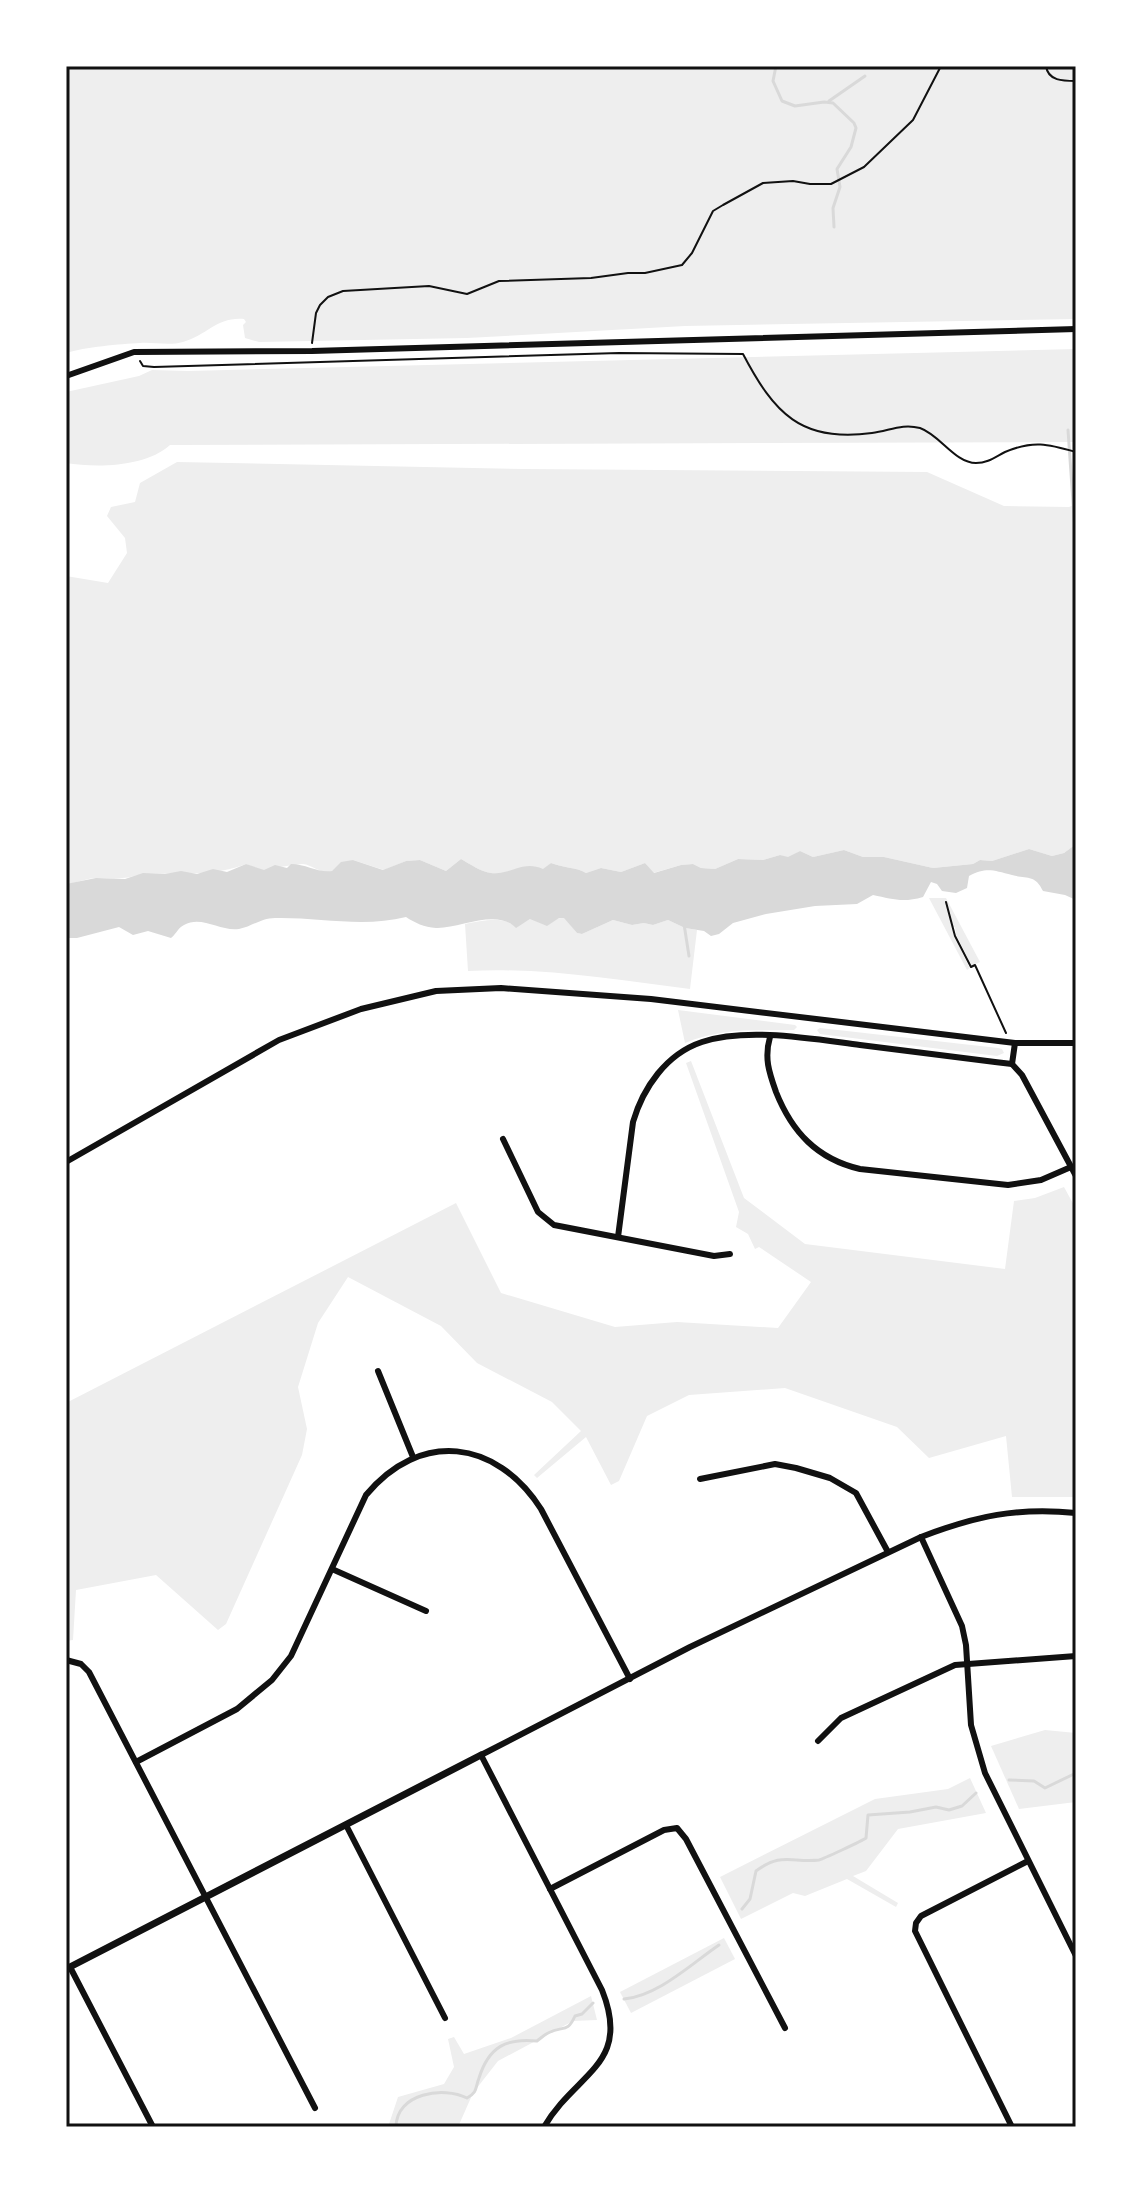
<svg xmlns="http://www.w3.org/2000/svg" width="1142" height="2193" font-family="Raleway,sans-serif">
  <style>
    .green { fill: #eee }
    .water { fill: #d9d9d9 }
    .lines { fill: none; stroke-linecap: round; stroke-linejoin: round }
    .stream { stroke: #d9d9d9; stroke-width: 3 }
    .path { stroke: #111; stroke-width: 2 }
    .minor { stroke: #111; stroke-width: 6 }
    .tertiary { stroke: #111; stroke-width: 7 }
    .neatline { fill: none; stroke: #111; stroke-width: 3 }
  </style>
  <rect width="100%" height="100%" fill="#fff"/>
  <g class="green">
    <path d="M66 66H1076V319L685 326 467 338 259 342 245 338 243 325 246 322 244 319C216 317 208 335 183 342 170 346 153 342 140 343 120 344 85 347 66 353Z"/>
    <path d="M1076 349V442L170 445C146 467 97 468 66 463V392L139 376 152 370 188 371Z"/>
    <path d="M177 462 523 469 927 472 1004 506 1069 507 1076 504V844L1064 853 1052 856 1029 849 992 861 980 860 973 864 933 868 884 857H863L844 850 813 857 800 851 788 858 780 855 763 860 738 859 715 869 701 868 693 864 681 865 653 873 645 863 621 872 601 868 586 873C576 867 563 868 551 863L543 870C524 861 511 875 491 873 481 872 470 864 461 859L446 871 420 860 406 861 384 870 353 860C346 864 337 870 329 872 320 873 312 865 303 864 297 864 270 868 264 871L246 864C217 876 178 873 147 874 138 874 130 878 122 878 113 879 106 878 97 878 87 878 76 883 66 884V576L108 583 127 553 125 538 107 516 111 507 135 502 140 483Z"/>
    <polygon points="929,898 946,898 980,962 972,966 956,935 955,927 953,927 954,937 970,968 967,970"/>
    <path d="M565 918 577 933 582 934 613 920 632 925 644 923 653 925 668 920 685 928 697 930 690 989C616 980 542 967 468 971L465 924C483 921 501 915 516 927L530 919Z"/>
    <path d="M678 1010 795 1025 797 1027 794 1030C757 1030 720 1028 685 1043Z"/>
    <polygon points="820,1028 998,1048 1002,1049 1004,1053 997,1056 820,1034 817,1030"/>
    <polygon points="691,1061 744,1198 805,1244 1005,1269 1014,1201 1035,1198 1064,1187 1076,1209 1076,1497 1012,1497 1006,1436 929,1458 897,1427 785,1388 689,1395 647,1416 619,1481 611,1485 586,1437 537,1478 534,1475 581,1431 552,1402 477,1363 441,1326 348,1277 318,1323 298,1387 307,1429 302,1455 226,1624 218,1630 156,1575 76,1590 73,1640 66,1641 66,1403 456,1203 501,1293 615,1327 677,1322 778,1328 811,1282 759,1247 755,1249 748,1234 736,1227 739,1212 686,1063"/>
    <polygon points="1045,1730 1076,1733 1076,1802 1019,1809 991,1746"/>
    <polygon points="970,1778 986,1813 898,1829 866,1871 853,1876 898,1903 896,1907 847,1879 805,1896 793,1893 741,1919 720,1877 875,1799 948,1789"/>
    <polygon points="724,1938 735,1959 631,2013 620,1992"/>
    <polygon points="591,1996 597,2020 573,2021 498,2061 473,2093 458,2127 388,2127 398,2097 444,2084 454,2067 448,2039 454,2037 464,2054 511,2038"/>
  </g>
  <path class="water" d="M1076 844V900L1065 895 1043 891C1035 874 1027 879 1012 875 993 870 986 867 969 876L967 888 956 893 942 891 937 884 931 882 923 897C903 903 892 899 873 895L857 904 815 906 766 914 733 923 719 934 711 936 704 931 685 928 668 920 653 925 644 923 632 925 613 920 582 934 577 933 564 918H559L547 926 530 919 516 928C497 908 459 929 436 928 424 927 415 923 406 917 363 928 318 917 275 918 261 918 251 927 239 929 221 932 202 915 184 925 178 928 177 933 171 938L148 931 133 935 119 927 77 938H66V884L96 878 125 879 143 873 165 874 181 871 197 874 213 869 227 872 246 864 264 870 275 865 287 868 291 864C306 864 318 873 332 871L341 862 353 860 383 870 406 861 420 860 446 871 461 859C470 864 481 872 491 873 512 875 522 860 543 869L551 863C563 868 576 867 586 873L601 868 621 872 645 863 654 873 681 865 693 864 701 868 715 869 738 859 763 860 780 855 788 857 800 851 813 857 844 850 863 857H884L933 868 973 864 980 860 992 861 1029 849 1052 856 1064 853Z"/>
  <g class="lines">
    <g class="stream">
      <polyline points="776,66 773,81 782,101 795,106 824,102 833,103 854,123 856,128 851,147 837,169 840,187 833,208 834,227"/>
      <polyline points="829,101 865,76"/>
      <polyline points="1068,430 1076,545"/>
      <polyline points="684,924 689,956"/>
      <polyline points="1009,1780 1034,1781 1045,1788 1076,1773"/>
      <path d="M742 1909 750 1899 756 1871C781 1852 792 1863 819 1860 823 1859 862 1841 866 1838L868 1815 910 1812 936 1807 949 1810 962 1806 976 1793"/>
      <path d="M624 1999C658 1996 691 1964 719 1945"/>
      <path d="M396 2127C396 2093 444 2086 467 2098 478 2092 475 2088 479 2078 489 2046 507 2038 537 2041 541 2038 544 2035 548 2033 563 2025 567 2034 575 2016L582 2014 593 2003"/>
    </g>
    <g class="path">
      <path d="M1046 66C1048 81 1063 81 1076 81"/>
      <polyline points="312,343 316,313 320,305 328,297 343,291 429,286 467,294 499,281 591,278 628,273 645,273 682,265 692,253 713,211 723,205 763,183 793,181 810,184 831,184 864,167 913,120 941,66"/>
      <path d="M140 361 143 366 154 367 619 353 743 354C774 413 801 443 872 433 889 431 902 423 920 428 940 435 955 463 976 463 988 463 995 457 1005 452 1033 440 1048 444 1076 452"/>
      <polyline points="946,902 955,936 971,967 975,965 1006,1033"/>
    </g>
    <g class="minor">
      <polyline points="66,376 134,352 312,351 1076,329"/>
      <path d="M770 1037C764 1058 769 1072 776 1092 792 1132 817 1159 860 1169L1008 1185 1041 1180 1071 1167"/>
      <polyline points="1015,1043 1012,1064 1022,1075 1076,1176"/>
      <polyline points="503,1139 538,1212 554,1225 714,1256 730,1254"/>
      <polyline points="66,1162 279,1040 361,1009 436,991 501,988 651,999 1015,1043 1076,1043"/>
      <path d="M618 1237 633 1122C643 1088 666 1054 702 1042 747 1027 813 1039 860 1045 910 1051 961 1058 1012 1064"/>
      <polyline points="378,1371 413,1457"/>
      <polyline points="700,1479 775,1464 796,1468 830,1478 856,1493 888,1552"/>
      <polyline points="921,1537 962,1626 966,1645 971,1725 985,1773 1076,1956"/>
      <polyline points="332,1569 426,1611"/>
      <polyline points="66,1660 81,1664 89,1672 315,2108"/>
      <polyline points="818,1741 841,1718 955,1665 1076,1656"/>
      <path d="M136 1762 237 1709 272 1680 291 1656 366 1495C420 1430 496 1439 541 1509L630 1679"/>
      <polyline points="346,1825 445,2018"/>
      <polyline points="550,1889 664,1830 677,1828 686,1839 785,2028"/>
      <polyline points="70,1967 153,2127"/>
      <path d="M544 2127C576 2072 632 2065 602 1990L481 1755 690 1647 921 1537C975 1516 1018 1507 1076 1513"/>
      <polyline points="1012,2127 915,1931 916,1923 921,1916 1028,1861"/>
    </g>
    <polyline class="tertiary" points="66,1969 481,1755"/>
  </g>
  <rect width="1142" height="2193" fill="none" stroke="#ffffff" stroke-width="136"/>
  <rect x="68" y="68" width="1006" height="2057" class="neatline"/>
</svg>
